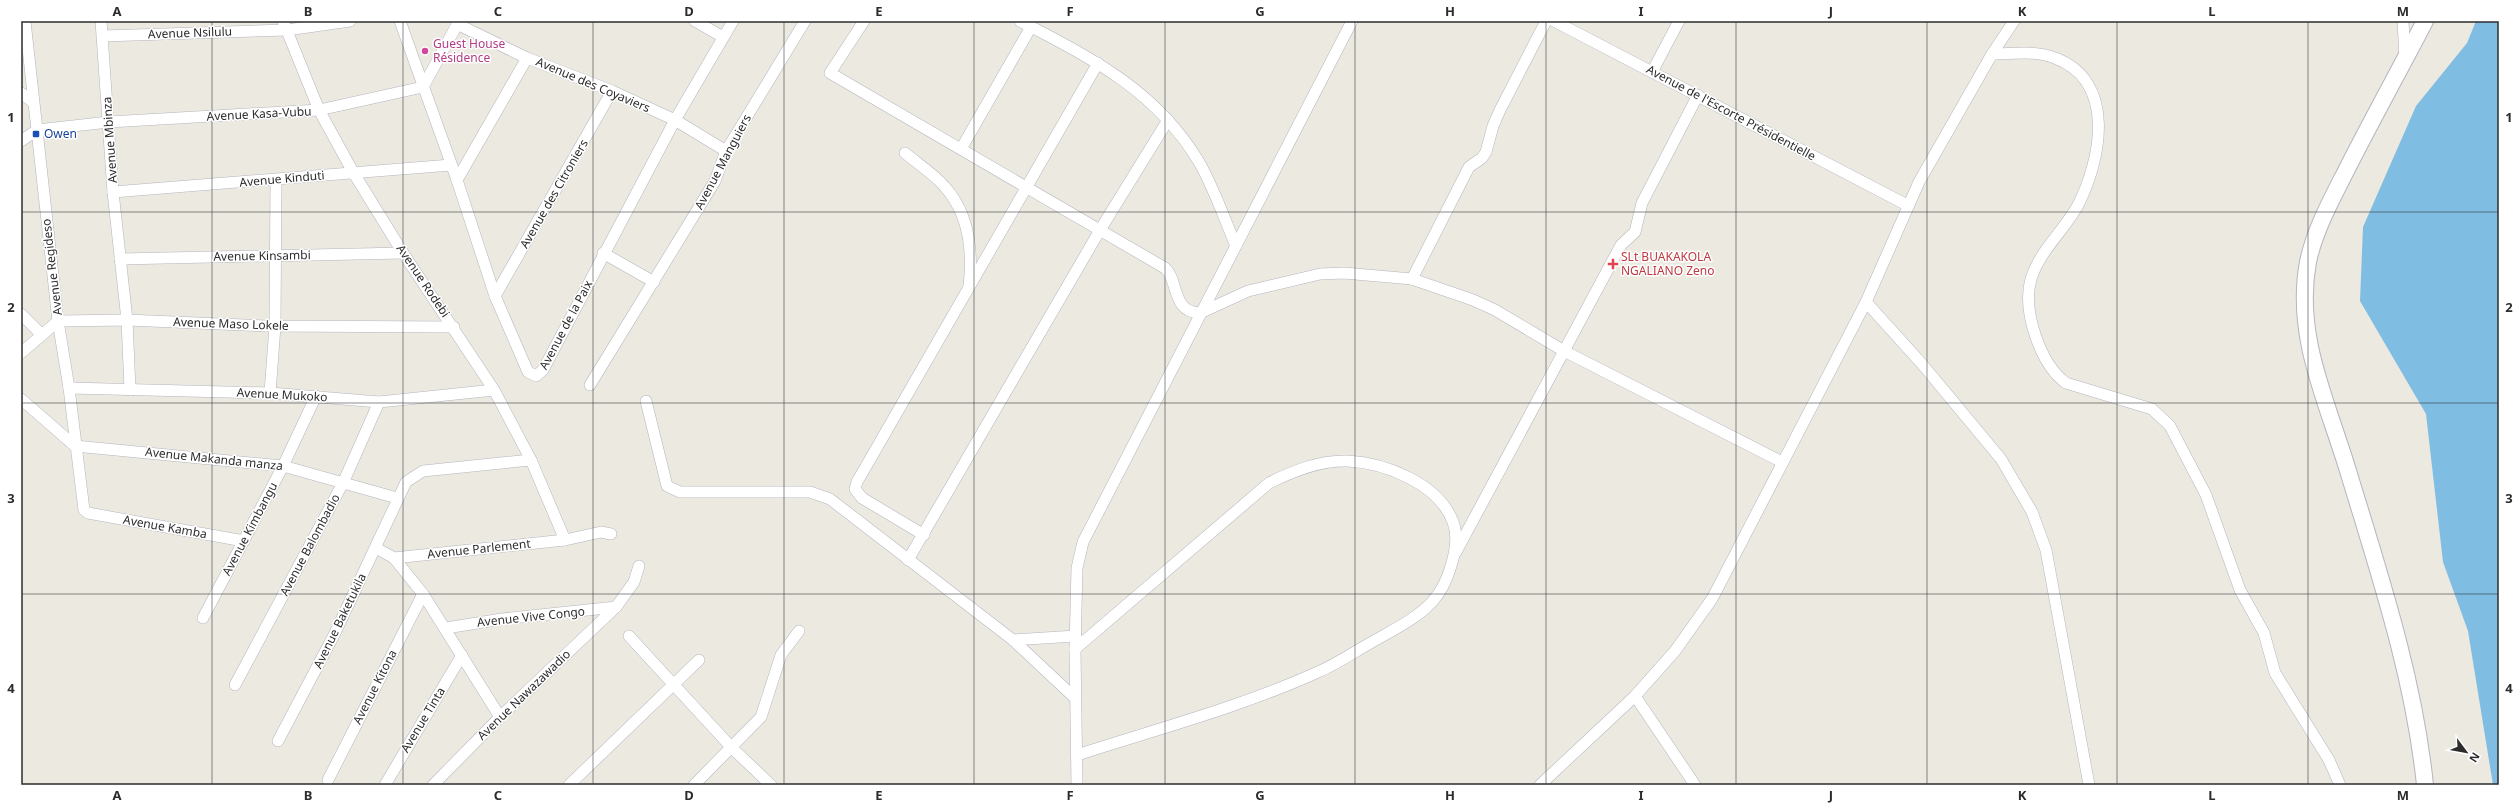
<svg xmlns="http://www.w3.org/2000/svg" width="2520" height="806" font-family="'Noto Sans',sans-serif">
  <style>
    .water { fill: #80bde2 }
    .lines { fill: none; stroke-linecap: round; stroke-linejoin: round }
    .street-casing { stroke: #b4b5be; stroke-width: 12 }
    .secondary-casing { stroke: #b4b5be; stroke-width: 18 }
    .street { stroke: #fff; stroke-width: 11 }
    .secondary { stroke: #fff; stroke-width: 16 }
    .grid { fill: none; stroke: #2c2c2c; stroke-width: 1; stroke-opacity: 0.55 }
    .hotel-dot { fill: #d1479c; stroke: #fff; stroke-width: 1.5 }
    .transit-dot { fill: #1a4fb4; stroke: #fff; stroke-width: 1.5 }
    .health-dot { fill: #e0444e; stroke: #fff; stroke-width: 1.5 }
    .labels { text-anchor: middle; stroke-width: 3; stroke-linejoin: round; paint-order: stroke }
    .street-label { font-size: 12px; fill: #2c2c2c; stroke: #fff }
    .hotel-label { font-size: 12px; fill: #b23c85; stroke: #fff; text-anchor: start }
    .transit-label { font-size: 12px; fill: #164399; stroke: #fff; text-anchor: start }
    .health-label { font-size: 12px; fill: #be3a42; stroke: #fff; text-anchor: start }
    .neatline { fill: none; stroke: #2c2c2c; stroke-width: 1.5 }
    .grid-label { font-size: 13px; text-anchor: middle; font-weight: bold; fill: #2c2c2c }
  </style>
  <rect width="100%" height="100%" fill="#ece9e1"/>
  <polygon class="water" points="2476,21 2499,21 2499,785 2493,785 2468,631 2443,562 2426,414 2360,301 2363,227 2416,106 2467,43"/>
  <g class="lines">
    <defs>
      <g id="street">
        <polyline points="25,21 58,321 69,388 84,510 88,513 244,541"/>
        <polyline points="101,21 113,192 127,320 130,390"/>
        <polyline points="283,21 319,110 353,172 403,253 494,390 531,460 565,540"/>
        <polyline points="400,21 457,180 495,296 528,372 536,376 543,370 675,120 733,21"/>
        <polyline points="695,21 723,37"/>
        <path d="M864 21 830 73 1165 268C1179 280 1171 312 1200 313L1248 291 1320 274 1344 273 1412 279 1473 300 1495 310 1564 351 1782 462"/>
        <path d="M1020 21C1091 58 1156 90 1199 162 1214 188 1224 218 1236 246"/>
        <polyline points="1554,21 1907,205"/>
        <polyline points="2403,21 2405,58"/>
        <polyline points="457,24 527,58 612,91 675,120 726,151"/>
        <polyline points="103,36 287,30 350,21"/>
        <path d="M1992 54C2012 54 2036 50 2055 58 2117 81 2101 160 2078 205 2064 231 2040 250 2031 279 2022 310 2040 364 2066 383L2152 409 2170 426 2206 495 2240 590 2264 633 2275 673 2329 760 2340 785"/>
        <polyline points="1652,72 1679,21"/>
        <polyline points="21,93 33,102"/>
        <polyline points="21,141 37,130 109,122 319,110 423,87 459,21"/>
        <polyline points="961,149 1031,27"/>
        <path d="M905 153C918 164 934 174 945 187 969 214 973 251 969 286"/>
        <polyline points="457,180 527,58"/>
        <polyline points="113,192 451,165"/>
        <polyline points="603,253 654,282"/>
        <polyline points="120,259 403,253"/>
        <polyline points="1412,279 1469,167 1482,158 1486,152 1493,126 1500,110 1546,21"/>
        <polyline points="495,296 612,91"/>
        <polyline points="1866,302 1922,364 2001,459 2032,512 2046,550 2089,785"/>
        <polyline points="21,314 42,335"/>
        <polyline points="21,353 58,321 127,320 266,326 454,327"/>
        <polyline points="590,385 715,181 726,151 805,21"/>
        <polyline points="69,388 270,393 379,402 494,390"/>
        <polyline points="270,393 275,326 276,181"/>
        <polyline points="21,399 75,446 283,466 397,498"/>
        <polyline points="646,401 667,486 680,492 810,492 830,499 1013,640 1075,698"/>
        <polyline points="924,535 862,498 855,489 857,482 1098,63"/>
        <polyline points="376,548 394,558 423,594 500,717"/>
        <polyline points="1456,552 1621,245 1635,232 1642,203 1698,95"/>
        <polyline points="394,558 565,540 601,532 611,534"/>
        <polyline points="908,560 1100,230 1168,120"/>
        <polyline points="203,618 283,466 316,396"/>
        <polyline points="446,628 502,619 616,607"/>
        <polyline points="629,636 732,748 771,785"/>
        <polyline points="1013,640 1076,636"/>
        <path d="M1075 649 1269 483C1293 471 1320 460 1348 461 1386 463 1439 484 1453 522 1458 535 1455 553 1451 566 1447 580 1442 591 1432 602 1416 619 1393 630 1372 642 1354 652 1337 664 1318 672 1241 707 1157 729 1077 755"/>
        <polyline points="235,685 343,483 379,402"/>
        <polyline points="1635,696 1695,785"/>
        <polyline points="278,741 335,633 406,482 423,471 531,460"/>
        <polyline points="328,780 423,594"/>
        <polyline points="385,785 462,655"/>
        <polyline points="433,785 500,717 616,607 634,582 639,566"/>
        <polyline points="569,785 699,660"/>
        <polyline points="694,785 761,717 781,655 799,631"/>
        <polyline points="1077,785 1075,649 1077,568 1083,542 1352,21"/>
        <polyline points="1540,785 1635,696 1675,651 1712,599 1866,302 1919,182 1992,54 2014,21"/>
      </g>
      <path id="secondary" d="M2425 785C2414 678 2380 576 2349 474 2328 403 2294 337 2308 262 2315 228 2334 195 2349 165 2374 116 2400 69 2425 21"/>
    </defs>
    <use href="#street" class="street-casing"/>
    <use href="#secondary" class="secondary-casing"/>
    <use href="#street" class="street"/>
    <use href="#secondary" class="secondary"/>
  </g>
  <path class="grid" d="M212 21V785M403 21V785M593 21V785M784 21V785M974 21V785M1165 21V785M1355 21V785M1546 21V785M1736 21V785M1927 21V785M2117 21V785M2308 21V785M21 212H2499M21 403H2499M21 594H2499"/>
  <circle class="hotel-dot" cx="425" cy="51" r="4"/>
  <rect class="transit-dot" x="32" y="130" width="8" height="8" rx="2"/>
  <path class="health-dot" d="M1611 258h4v4h4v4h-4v4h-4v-4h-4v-4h4z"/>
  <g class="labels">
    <g class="street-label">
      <text transform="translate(190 33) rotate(-2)" y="4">Avenue Nsilulu</text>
      <text transform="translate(593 85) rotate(23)" y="4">Avenue des Coyaviers</text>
      <text transform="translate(1731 113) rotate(28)" y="4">Avenue de l'Escorte Présidentielle</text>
      <text transform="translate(259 114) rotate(-3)" y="4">Avenue Kasa-Vubu</text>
      <text transform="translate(110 140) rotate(-94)" y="4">Avenue Mbinza</text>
      <text transform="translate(723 162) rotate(-62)" y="4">Avenue Manguiers</text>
      <text transform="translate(282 179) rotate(-5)" y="4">Avenue Kinduti</text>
      <text transform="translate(554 194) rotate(-60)" y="4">Avenue des Citroniers</text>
      <text transform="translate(262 256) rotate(-1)" y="4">Avenue Kinsambi</text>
      <text transform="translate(52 267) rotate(-97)" y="4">Avenue Regideso</text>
      <text transform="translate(423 281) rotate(56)" y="4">Avenue Rodebi</text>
      <text transform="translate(231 324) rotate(2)" y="4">Avenue Maso Lokele</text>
      <text transform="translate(566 325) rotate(-62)" y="4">Avenue de la Paix</text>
      <text transform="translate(282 395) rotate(3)" y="4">Avenue Mukoko</text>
      <text transform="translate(214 459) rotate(6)" y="4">Avenue Makanda manza</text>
      <text transform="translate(165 527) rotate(10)" y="4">Avenue Kamba</text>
      <text transform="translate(250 529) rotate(-62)" y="4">Avenue Kimbangu</text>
      <text transform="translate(310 545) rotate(-62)" y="4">Avenue Balombadio</text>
      <text transform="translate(479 549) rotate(-6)" y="4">Avenue Parlement</text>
      <text transform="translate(531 617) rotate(-6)" y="4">Avenue Vive Congo</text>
      <text transform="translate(340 621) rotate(-64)" y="4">Avenue Baketukila</text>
      <text transform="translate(375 687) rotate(-63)" y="4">Avenue Kitona</text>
      <text transform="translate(524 695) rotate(-44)" y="4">Avenue Nawazawadio</text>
      <text transform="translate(423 720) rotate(-59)" y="4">Avenue Tinta</text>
    </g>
    <g class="hotel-label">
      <text x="433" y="48">Guest House<tspan x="433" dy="14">Résidence</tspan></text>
    </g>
    <g class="transit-label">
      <text x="44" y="138">Owen</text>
    </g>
    <g class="health-label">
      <text x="1621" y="261">SLt BUAKAKOLA<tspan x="1621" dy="14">NGALIANO Zeno</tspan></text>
    </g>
  </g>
  <rect width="2520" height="806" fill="none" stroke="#ffffff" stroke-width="44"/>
  <g transform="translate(2466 752) rotate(122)" stroke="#ffffff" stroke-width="3" paint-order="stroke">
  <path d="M0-3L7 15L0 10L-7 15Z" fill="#2c2c2c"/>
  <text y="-6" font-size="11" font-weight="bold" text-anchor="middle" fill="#2c2c2c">N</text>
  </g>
  <rect x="22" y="22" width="2476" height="762" class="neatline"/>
  <g class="grid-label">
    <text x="117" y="16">A</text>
    <text x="308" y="16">B</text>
    <text x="498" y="16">C</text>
    <text x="689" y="16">D</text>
    <text x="879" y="16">E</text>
    <text x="1070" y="16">F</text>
    <text x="1260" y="16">G</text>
    <text x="1450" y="16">H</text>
    <text x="1641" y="16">I</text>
    <text x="1831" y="16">J</text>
    <text x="2022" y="16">K</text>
    <text x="2212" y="16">L</text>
    <text x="2403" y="16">M</text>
    <text x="11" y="122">1</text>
    <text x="2509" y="122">1</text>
    <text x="11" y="312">2</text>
    <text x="2509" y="312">2</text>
    <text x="11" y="503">3</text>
    <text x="2509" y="503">3</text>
    <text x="11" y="693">4</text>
    <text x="2509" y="693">4</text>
    <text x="117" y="800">A</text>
    <text x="308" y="800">B</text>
    <text x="498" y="800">C</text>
    <text x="689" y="800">D</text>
    <text x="879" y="800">E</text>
    <text x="1070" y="800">F</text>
    <text x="1260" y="800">G</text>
    <text x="1450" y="800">H</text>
    <text x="1641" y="800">I</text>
    <text x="1831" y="800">J</text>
    <text x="2022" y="800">K</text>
    <text x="2212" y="800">L</text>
    <text x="2403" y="800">M</text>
  </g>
</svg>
